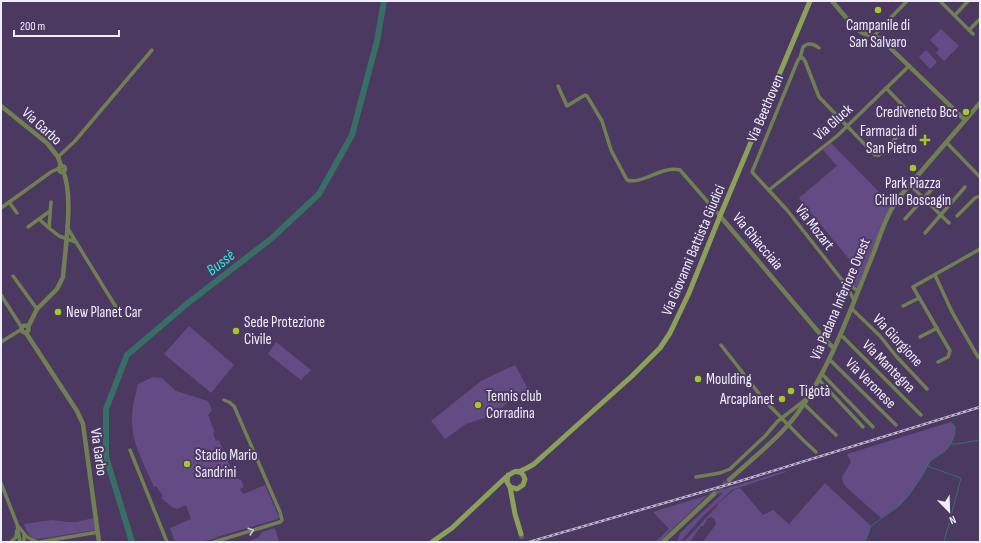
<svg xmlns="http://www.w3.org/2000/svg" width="981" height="543" font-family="'Sofia Sans Condensed',sans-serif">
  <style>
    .green { fill: #634c83 }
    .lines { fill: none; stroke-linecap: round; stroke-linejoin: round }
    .stream { stroke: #376f66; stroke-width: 1 }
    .river { stroke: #376f66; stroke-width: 6 }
    .tertiary-tunnel { stroke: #645479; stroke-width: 4.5; stroke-dasharray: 4.5 2; stroke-linecap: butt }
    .secondary-tunnel { stroke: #645479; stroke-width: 5; stroke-dasharray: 5 2.5; stroke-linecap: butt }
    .minor { stroke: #718052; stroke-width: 3.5 }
    .tertiary { stroke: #718052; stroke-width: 4.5 }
    .secondary { stroke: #8ba157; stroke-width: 5 }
    .rail-casing { stroke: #c1b8cf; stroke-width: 2.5 }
    .rail { stroke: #4b3962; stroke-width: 1; stroke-dasharray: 3; stroke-linecap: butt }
    .oneway { stroke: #cbccc9 }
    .poi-dot { fill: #a3c926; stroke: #4b3962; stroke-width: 1.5 }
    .labels { text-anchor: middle; stroke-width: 4; stroke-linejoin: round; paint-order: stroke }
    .poi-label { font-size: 15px; fill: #f2edfc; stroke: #4b3962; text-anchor: start }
    .street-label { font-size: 15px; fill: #f2edfc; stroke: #4b3962 }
    .water-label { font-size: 16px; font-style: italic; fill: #28ead4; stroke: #4b3962 }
  </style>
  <rect width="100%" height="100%" fill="#4b3962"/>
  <g class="green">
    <polygon points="941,29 959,46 944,61 936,53 939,49 930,40"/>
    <polygon points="926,50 937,62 930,69 919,57"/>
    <polygon points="831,143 892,205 888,213 857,287 852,284 858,270 799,198 837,166 823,150"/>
    <polygon points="189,326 234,365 211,393 164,354"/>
    <polygon points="276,342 311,370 301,380 268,354"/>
    <polygon points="515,365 528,389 509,401 502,408 487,417 466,424 445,439 431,421 481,381"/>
    <path d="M153 377 162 378 176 391 208 401 212 410 208 415 215 432 213 433 216 441 219 440 235 478 241 480 244 487 240 489 243 494 265 485 279 517 278 519 220 536C208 543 190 542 175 542L170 528 191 519 186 505 177 509 172 507 161 498 163 496 156 486 154 487C146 468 133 446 132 424 131 411 135 397 138 384Z"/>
    <polygon points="951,422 955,427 955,434 951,444 945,451 930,461 922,476 909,495 899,506 881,518 847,488 843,483 842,477 851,462 847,454"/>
    <polygon points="785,471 786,472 732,490 702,517 680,542 677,542 680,533 723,493 707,494"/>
    <polygon points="825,483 871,526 865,542 703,542 716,524 715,520 711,517 707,519 703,527 701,526 690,542 684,542 718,505 717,504 734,490 740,488 763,515 773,510 789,524"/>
    <polygon points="708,495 659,542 655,542 669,529 653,512"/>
    <path d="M94 518 96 530 38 539C29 538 27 532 24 524L52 520 68 522H76Z"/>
    <polygon points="275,528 279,542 246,542 258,538 262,532"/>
  </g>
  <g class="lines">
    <g class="stream">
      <polyline points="951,444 956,444 980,440"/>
      <polyline points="927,466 961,478 944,542"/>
      <polyline points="865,542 871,526 899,506 909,495 922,476 930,461 945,451 950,445 955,434 955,427 951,422"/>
    </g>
    <polyline class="river" points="132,542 106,457 106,409 127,355 188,303 272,238 319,194 352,135 377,41 384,1"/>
    <polyline class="tertiary-tunnel" points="714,494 729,480"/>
    <polyline class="secondary-tunnel" points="521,534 523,542"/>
    <g class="minor">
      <polyline points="940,1 973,34"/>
      <polyline points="955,15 968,1"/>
      <polyline points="969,30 980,19"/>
      <polyline points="875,35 878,31 907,1"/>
      <path d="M819 48C814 44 808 42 803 47L800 58 798 60 752 172 787 210 846 285 854 300"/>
      <polyline points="800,58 803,58 805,61 819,97 875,155 879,155 900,134"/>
      <path d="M558 86 567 106 585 95 587 96 602 121 611 150 627 180C643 185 662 165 680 170L720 216"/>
      <polyline points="886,88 909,112"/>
      <polyline points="946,142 980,177"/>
      <polyline points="58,157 75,141 152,50"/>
      <polyline points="910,185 949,223"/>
      <polyline points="769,190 837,136 909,66"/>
      <polyline points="9,202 17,213"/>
      <polyline points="51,202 49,228 59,236 76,242 67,227"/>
      <polyline points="1,208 51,172 59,168"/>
      <polyline points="957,216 975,198 980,196"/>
      <polyline points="39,219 49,228"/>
      <polyline points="905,219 940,180"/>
      <polyline points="28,227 50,211"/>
      <polyline points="925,233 965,187"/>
      <polyline points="76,242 119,312"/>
      <polyline points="935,275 952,312 978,357 980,358"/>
      <polyline points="13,276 37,309"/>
      <polyline points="846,282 858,291"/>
      <polyline points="1,295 22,328"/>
      <polyline points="903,306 919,298"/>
      <polyline points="851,308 880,336 896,356 927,389"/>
      <polyline points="840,335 843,337 921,415"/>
      <polyline points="920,337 937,328"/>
      <polyline points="1,342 22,329"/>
      <polyline points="721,345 764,400 802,439 816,452"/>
      <polyline points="829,359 896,425"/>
      <polyline points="938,362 948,357 950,351 913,287 980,249"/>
      <polyline points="822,374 873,427"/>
      <polyline points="819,380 863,427"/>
      <polyline points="804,404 836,435"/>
      <polyline points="130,450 167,542"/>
      <polyline points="696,477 720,473 730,469 765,436 778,421 805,400"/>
      <polyline points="1,483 17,524 20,542"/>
      <polyline points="18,526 27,537 37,542"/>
      <polyline points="24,535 24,542"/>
      <polyline points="11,542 16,537 17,530"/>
      <polyline points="40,542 98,532"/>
      <polyline points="214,542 280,522 282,520 280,512 234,406 229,402 224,400"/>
    </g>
    <g class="tertiary">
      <path d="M832 1C841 11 850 24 861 32 868 36 875 35 882 40L965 120"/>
      <polyline points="1,106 47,143 58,157 61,166"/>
      <circle cx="62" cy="169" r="3"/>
      <polyline points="720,216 827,342 834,348"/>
      <circle cx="25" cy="329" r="3.5"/>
      <path d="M28 327 37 309 57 289 63 277C65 250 74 195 63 171"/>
      <polyline points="26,333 77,411 83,424 99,542"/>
      <path d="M729 480C752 459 778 439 797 414 832 366 851 307 874 252 879 238 884 223 891 210L901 195 980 103"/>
      <polyline points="663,542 714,494"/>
    </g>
    <g class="secondary">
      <polyline points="518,472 527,468 534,464 632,376 660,348 670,333 689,293 720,216 810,1"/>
      <polyline points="510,487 515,514 521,534"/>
      <path d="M432 542 452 528 504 479C511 473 520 465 525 479L523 485 517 489 510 487 507 482 508 475"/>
    </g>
    <defs>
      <polyline id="rail" points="529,542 737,482 980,407"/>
    </defs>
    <use href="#rail" class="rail-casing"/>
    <use href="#rail" class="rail"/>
  </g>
  <defs><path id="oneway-chevron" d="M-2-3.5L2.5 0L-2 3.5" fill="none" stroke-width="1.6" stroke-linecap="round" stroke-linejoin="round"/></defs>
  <use class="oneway" href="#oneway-chevron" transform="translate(251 531) rotate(-17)"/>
  <g class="poi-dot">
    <circle cx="878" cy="10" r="4"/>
    <circle cx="966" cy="112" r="4"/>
    <path d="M923 134h4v4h4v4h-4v4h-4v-4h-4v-4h4z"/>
    <circle cx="913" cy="168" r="4"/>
    <circle cx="58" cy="312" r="4"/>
    <circle cx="236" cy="331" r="4"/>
    <circle cx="698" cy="379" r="4"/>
    <circle cx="791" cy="391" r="4"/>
    <circle cx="782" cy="399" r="4"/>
    <circle cx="478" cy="405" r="4"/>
    <circle cx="187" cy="464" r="4"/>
  </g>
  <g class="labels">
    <g class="poi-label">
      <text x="878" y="30" text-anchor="middle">Campanile di<tspan x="878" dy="17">San Salvaro</tspan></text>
      <text x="958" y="117" text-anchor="end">Crediveneto Bcc</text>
      <text x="917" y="136" text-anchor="end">Farmacia di<tspan x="917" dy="17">San Pietro</tspan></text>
      <text x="913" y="188" text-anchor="middle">Park Piazza<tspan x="913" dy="17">Cirillo Boscagin</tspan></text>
      <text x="66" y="317">New Planet Car</text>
      <text x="244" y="327">Sede Protezione<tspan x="244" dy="17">Civile</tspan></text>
      <text x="706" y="384">Moulding</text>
      <text x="799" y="396">Tigotà</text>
      <text x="486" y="401">Tennis club<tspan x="486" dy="17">Corradina</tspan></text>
      <text x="774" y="404" text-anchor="end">Arcaplanet</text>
      <text x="195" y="460">Stadio Mario<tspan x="195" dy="17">Sandrini</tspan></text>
    </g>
    <g class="street-label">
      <text transform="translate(765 108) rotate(-67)" y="5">Via Beethoven</text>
      <text transform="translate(833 122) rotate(-42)" y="5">Via Gluck</text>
      <text transform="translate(42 126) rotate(42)" y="5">Via Garbo</text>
      <text transform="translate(815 227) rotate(52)" y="5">Via Mozart</text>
      <text transform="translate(758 241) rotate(50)" y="5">Via Ghiacciaia</text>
      <text transform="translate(693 250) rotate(-67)" y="5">Via Giovanni Battista Giudici</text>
      <text transform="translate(840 299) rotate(-67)" y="5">Via Padana Inferiore Ovest</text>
      <text transform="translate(898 340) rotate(47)" y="5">Via Giorgione</text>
      <text transform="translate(889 366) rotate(45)" y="5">Via Mantegna</text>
      <text transform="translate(871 383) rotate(45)" y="5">Via Veronese</text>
      <text transform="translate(99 452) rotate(82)" y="5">Via Garbo</text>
    </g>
    <g class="water-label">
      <text transform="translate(220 262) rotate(-38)" y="6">Bussè</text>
    </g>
  </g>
  <rect width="981" height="543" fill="none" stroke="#f2edfc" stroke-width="4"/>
  <g transform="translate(949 511) rotate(157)" stroke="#4b3962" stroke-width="3" paint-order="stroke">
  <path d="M0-3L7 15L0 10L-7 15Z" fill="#f2edfc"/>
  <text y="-6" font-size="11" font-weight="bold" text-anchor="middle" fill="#f2edfc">N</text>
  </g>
  <path d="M14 30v6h105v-6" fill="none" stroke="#f2edfc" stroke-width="2"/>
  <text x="20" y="30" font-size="12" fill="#f2edfc" stroke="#4b3962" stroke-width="3" paint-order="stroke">200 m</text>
</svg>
